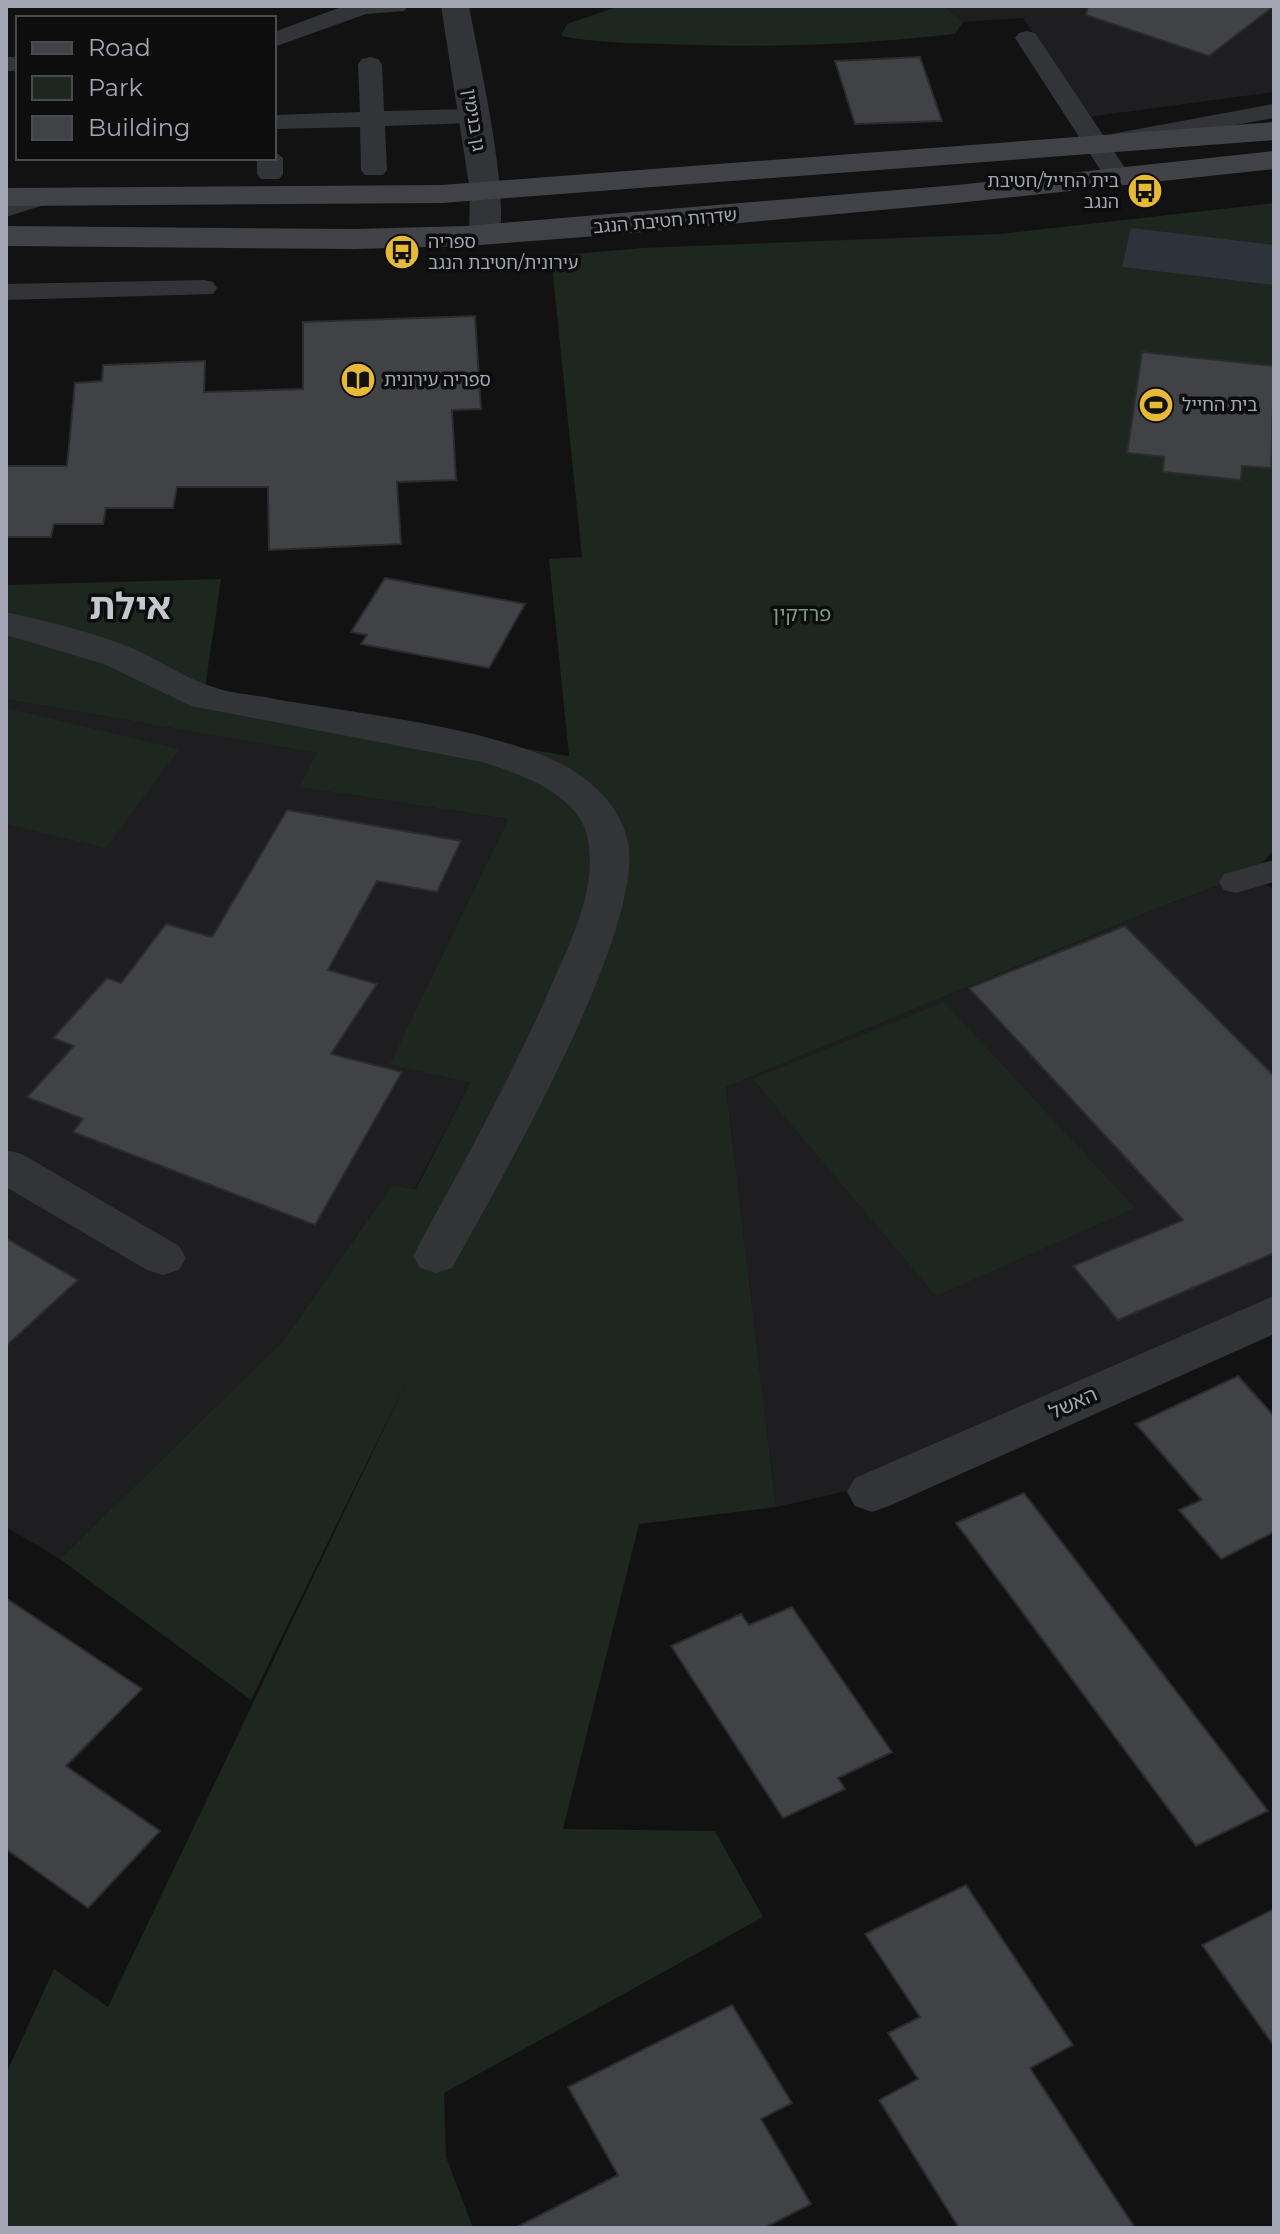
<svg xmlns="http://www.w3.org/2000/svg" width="1280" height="2234" font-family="Montserrat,'Noto Sans Hebrew',sans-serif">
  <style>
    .built { fill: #1e1e20 }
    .green { fill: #1e2620 }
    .water { fill: #2c333b }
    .building { fill: #414246; stroke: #2c2c2f; stroke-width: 2 }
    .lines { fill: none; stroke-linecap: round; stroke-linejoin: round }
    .lane { fill: #333438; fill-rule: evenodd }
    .street { fill: #333438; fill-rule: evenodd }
    .secondary { fill: #414248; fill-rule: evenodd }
    .labels { text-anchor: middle; stroke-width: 7; stroke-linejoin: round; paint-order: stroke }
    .far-street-label { font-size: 18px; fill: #a4a7b3; stroke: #0d0d0e }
    .far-poi-label { font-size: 18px; fill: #a4a7b3; stroke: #0d0d0e; text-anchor: start }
    .park-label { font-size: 20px; fill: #7c9d81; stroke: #0d0d0e }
    .street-label { font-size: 20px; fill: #a4a7b3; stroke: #0d0d0e }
    .town-label { font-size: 36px; font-weight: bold; fill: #c5c7cf; stroke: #0d0d0e }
  </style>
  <rect width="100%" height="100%" fill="#121213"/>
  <g class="built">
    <polygon points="944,6 1274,6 1274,92 1088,117 1023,18 963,22"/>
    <polygon points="6,699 318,753 301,787 508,819 391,1063 470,1083 415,1189 392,1185 284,1340 60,1559 6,1527"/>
    <polygon points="1253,873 1274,890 1274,1302 856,1489 776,1507 726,1087 1165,905"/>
  </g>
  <g class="green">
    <path d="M620 6H944L963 22 955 34C860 45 762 48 666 44 631 43 596 43 561 36L567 24Z"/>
    <polygon points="1274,203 1274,850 1253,873 1165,905 726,1087 776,1507 639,1524 563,1829 715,1831 763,1917 444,2093 446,2157 473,2228 6,2228 6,2074 54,1969 108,2007 410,1374 251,1700 60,1559 284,1340 392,1185 416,1189 470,1083 390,1064 508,819 300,787 317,753 6,699 6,585 221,579 204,695 569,756 549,559 582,557 551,256 643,248 1001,234"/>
    <polygon points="6,708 179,749 106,848 6,824"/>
    <polygon points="944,1002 1135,1208 936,1296 753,1079"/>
  </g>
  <polygon class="water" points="1131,228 1274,245 1274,285 1122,267"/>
  <g class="building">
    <polygon points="1088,6 1274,6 1209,56 1086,15"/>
    <polygon points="920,57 942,121 855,124 835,61"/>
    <polygon points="475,316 481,409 452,410 456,480 397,482 401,544 269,550 268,487 177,487 173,508 106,508 103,524 54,524 51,537 6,537 6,466 67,466 75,383 102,381 103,365 205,361 204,392 303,389 303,322"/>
    <polygon points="1142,352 1274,366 1271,468 1242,466 1241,480 1163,472 1164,457 1127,453"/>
    <polygon points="385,578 525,604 489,668 361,644 367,635 351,632"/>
    <polygon points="287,810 461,841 437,892 377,881 328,970 377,984 331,1054 402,1072 315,1225 73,1132 83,1119 27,1097 74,1046 53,1038 107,978 121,983 166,924 212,937"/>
    <polygon points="1125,926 1274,1076 1274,1253 1118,1320 1073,1266 1183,1220 969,988"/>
    <polygon points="6,1238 78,1280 6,1346"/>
    <polygon points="1238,1376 1274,1416 1274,1532 1221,1559 1179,1510 1202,1500 1136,1424"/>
    <polygon points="1024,1493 1268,1811 1196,1846 956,1523"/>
    <polygon points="6,1598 142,1689 66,1766 160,1831 88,1908 6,1849"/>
    <polygon points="792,1607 892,1752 838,1778 845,1789 783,1818 671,1646 741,1614 749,1625"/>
    <polygon points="966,1885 1073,2045 1030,2068 1135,2228 959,2228 879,2100 918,2079 888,2033 920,2017 865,1934"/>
    <polygon points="1274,1909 1274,2046 1202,1945"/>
    <polygon points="732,2005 792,2103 761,2119 811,2204 764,2228 515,2228 618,2175 568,2087"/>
  </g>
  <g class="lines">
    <g class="lane">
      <polygon points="344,6 408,6 404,11 366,14 274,47 274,32"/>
      <polygon points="1027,31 1035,33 1131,177 1127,182 1109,182 1105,177 1015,38 1019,33"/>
      <rect x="6" y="57" width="12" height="14"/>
      <polygon points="370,57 378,59 382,64 384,111 473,109 482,111 485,116 482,121 473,123 385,126 387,170 383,175 365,175 361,170 360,127 274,129 274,115 360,112 358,64 362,59"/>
      <polygon points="1274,104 1274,118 1122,146 1113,144 1110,139 1113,134 1122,132"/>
      <polygon points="274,151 283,158 283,174 279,179 261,179 257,174 257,158 274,158"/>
      <polygon points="204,280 213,282 217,288 213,294 6,300 6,284"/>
      <polygon points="1274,860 1274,882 1236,893 1224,890 1219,882 1224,874"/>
    </g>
    <g class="street">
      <path d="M441 6H469C476 46 515 214 496 241L485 244 474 241 469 234 470 191Z"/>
      <polygon points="36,188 47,190 52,197 47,204 6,217 6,197"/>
      <path d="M6 612C48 622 95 632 134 649 161 661 188 680 216 688 235 694 256 695 275 699 361 714 462 724 542 755 580 770 619 799 628 842 645 931 499 1183 452 1268L436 1273 420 1268 413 1256C461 1167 511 1079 551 986 566 953 582 919 588 884 591 866 591 841 583 824 565 789 517 773 482 762L191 706 104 664 6 635Z"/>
      <polygon points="6,1150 22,1154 179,1246 186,1258 179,1270 163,1275 147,1270 6,1187"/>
      <polygon points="1274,1296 1274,1334 889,1506 872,1512 855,1506 847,1492 855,1478"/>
    </g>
    <g class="secondary">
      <polygon points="1274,122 1274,140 442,203 6,206 6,188 442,185"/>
      <polygon points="1274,151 1274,169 957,203 611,235 466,246 355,249 6,246 6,226 355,229 466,226 957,185"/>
    </g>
  </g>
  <defs>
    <symbol id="bus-disc" viewBox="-11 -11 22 22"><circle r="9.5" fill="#e6ba37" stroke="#0d0d0e"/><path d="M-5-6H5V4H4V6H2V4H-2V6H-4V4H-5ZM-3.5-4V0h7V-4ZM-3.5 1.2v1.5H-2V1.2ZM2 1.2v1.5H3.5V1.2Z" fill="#111"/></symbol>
    <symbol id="library-disc" viewBox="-11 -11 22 22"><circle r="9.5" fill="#e6ba37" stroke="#0d0d0e"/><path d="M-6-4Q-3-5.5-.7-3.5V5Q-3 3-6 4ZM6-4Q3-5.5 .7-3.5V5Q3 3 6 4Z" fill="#111"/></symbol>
    <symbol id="stadium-disc" viewBox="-11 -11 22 22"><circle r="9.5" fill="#e6ba37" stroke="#0d0d0e"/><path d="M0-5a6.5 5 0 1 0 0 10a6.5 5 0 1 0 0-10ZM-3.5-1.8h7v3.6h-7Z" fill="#111"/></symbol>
  </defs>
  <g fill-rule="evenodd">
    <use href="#bus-disc" x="1125" y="171" width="40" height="40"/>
    <use href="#bus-disc" x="382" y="232" width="40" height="40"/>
    <use href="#library-disc" x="338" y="360" width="40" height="40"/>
    <use href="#stadium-disc" x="1136" y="385" width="40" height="40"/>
  </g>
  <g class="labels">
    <g class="far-street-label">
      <text transform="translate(474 120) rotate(81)" y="6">גן בנימין</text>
      <text transform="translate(665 221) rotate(-5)" y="6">שדרות חטיבת הנגב</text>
    </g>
    <g class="far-poi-label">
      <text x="1119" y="187" text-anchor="end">בית החייל/חטיבת<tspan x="1119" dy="21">הנגב</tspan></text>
      <text x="428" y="248">ספריה<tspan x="428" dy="21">עירונית/חטיבת הנגב</tspan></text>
      <text x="384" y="386">ספריה עירונית</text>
      <text x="1182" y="411">בית החייל</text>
    </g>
    <g class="park-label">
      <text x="802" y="621">פרדקין</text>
    </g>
    <g class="street-label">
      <text transform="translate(1073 1403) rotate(-24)" y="7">האשל</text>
    </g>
    <g class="town-label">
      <text x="130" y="619">אילת</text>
    </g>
  </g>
  <rect width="1280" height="2234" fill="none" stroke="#a4a7b3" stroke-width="16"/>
  <rect x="16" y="16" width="260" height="144" fill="#0d0d0e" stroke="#494b50" stroke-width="2"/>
  <rect x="32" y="42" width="40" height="12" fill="#414248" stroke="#494b50" stroke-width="2"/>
  <text x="88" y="56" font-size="24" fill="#a4a7b3">Road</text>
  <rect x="32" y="76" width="40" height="24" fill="#1e2620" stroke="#494b50" stroke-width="2"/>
  <text x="88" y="96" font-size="24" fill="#a4a7b3">Park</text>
  <rect x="32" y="116" width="40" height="24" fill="#414246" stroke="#494b50" stroke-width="2"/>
  <text x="88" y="136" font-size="24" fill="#a4a7b3">Building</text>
</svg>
